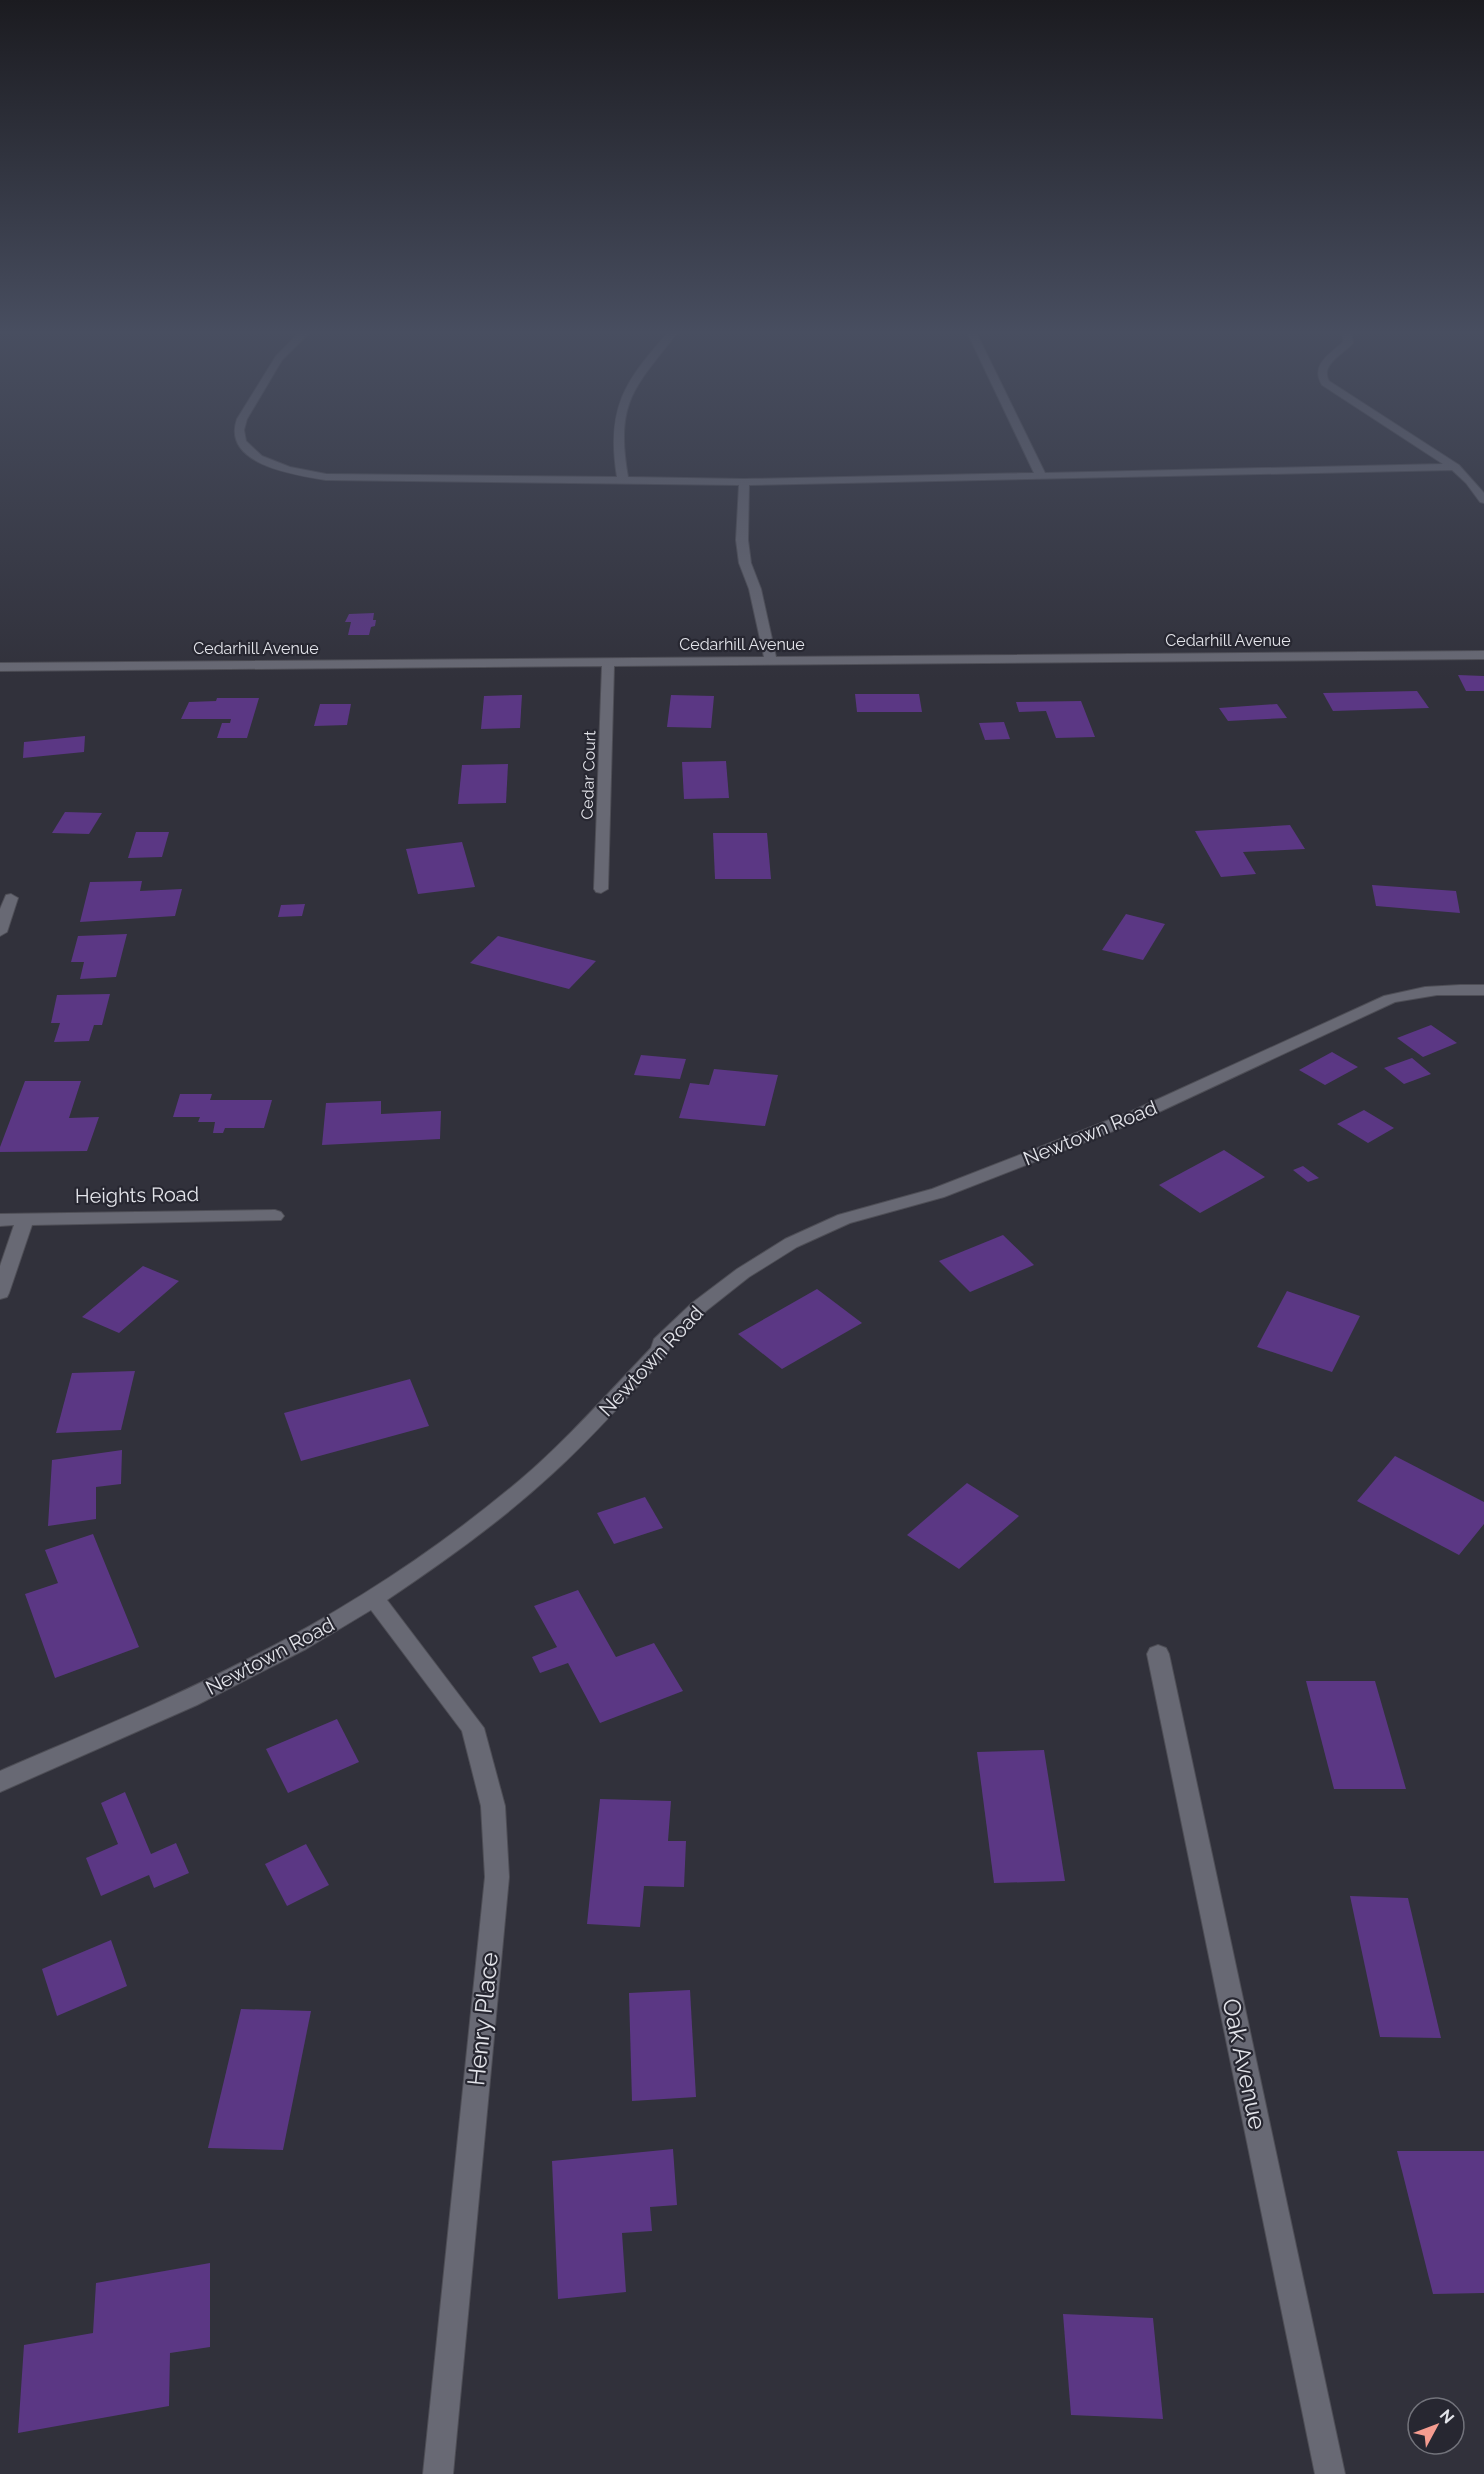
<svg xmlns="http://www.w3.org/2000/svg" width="1484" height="2474" font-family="Raleway,sans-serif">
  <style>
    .building { fill: #5b3784 }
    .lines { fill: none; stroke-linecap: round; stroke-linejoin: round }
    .minor-casing { stroke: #4e4e56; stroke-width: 2 }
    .minor { fill: #686974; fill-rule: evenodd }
    .labels { text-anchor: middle; stroke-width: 4.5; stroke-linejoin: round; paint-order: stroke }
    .far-street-label { font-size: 16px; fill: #e3e4ea; stroke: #272731 }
    .street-label { font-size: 20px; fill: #e3e4ea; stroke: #272731 }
    .near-street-label { font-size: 24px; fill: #e3e4ea; stroke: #272731 }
  </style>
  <rect width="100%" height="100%" fill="#31313b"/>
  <g class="building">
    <polygon points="374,613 373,620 376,620 375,626 371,627 369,635 348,635 351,622 345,622 349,614"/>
    <polygon points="1458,675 1484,676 1484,691 1466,691"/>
    <polygon points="1417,691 1429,708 1333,711 1323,693"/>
    <polygon points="855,694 919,694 922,712 857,712"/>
    <polygon points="522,695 520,728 481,729 484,696"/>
    <polygon points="671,695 714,696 711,728 667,727"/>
    <polygon points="217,698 259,698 247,738 217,738 222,723 230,723 231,719 181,719 189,702 216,701"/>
    <polygon points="1081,701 1095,737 1056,738 1046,711 1019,712 1016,702"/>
    <polygon points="320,704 351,704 347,725 314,726"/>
    <polygon points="1277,704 1287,718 1228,721 1219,708"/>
    <polygon points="1004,722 1010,739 985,740 979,723"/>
    <polygon points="85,736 84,752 23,758 24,742"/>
    <polygon points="726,761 729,798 684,799 682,762"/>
    <polygon points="508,764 506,803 458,804 462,765"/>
    <polygon points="65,812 102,813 89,834 52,833"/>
    <polygon points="1290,825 1305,849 1243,852 1256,874 1221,877 1195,831"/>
    <polygon points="136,832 169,832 162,857 128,858"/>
    <polygon points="713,833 767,833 771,879 715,879"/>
    <polygon points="462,842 475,887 418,894 406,849"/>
    <polygon points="142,881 140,891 182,889 175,916 80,922 90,882"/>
    <polygon points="1372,885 1456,891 1460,913 1376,906"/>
    <polygon points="305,904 302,916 278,917 281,905"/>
    <polygon points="1126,914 1165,924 1143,960 1102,950"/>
    <polygon points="127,934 116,977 80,979 84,962 71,962 78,936"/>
    <polygon points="498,936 596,961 569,989 470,963"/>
    <polygon points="110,994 102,1025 94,1025 89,1041 54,1042 60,1023 51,1023 57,995"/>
    <polygon points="1431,1025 1457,1043 1423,1057 1397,1038"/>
    <polygon points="1332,1052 1358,1067 1325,1085 1299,1070"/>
    <polygon points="641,1055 686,1059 680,1079 634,1075"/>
    <polygon points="1412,1058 1431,1074 1404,1084 1384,1068"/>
    <polygon points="714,1069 778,1075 765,1126 679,1118 690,1083 709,1085"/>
    <polygon points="25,1081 81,1081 69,1118 99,1117 87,1151 0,1152 0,1147"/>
    <polygon points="180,1094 212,1094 210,1100 272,1100 264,1128 225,1128 223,1133 213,1133 215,1122 198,1122 200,1117 173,1117"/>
    <polygon points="381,1101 381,1114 441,1111 440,1139 322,1145 326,1103"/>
    <polygon points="1364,1110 1394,1128 1368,1143 1337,1124"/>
    <polygon points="1224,1150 1265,1177 1200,1213 1159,1185"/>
    <polygon points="1303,1166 1319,1178 1308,1182 1293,1170"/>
    <polygon points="1003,1235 1034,1265 970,1292 939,1261"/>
    <polygon points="143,1266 179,1281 119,1333 82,1317"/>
    <polygon points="817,1289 862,1323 782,1369 738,1334"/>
    <polygon points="1287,1291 1360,1316 1332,1372 1257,1347"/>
    <polygon points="135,1371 121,1430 56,1433 72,1373"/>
    <polygon points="410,1379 429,1426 301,1461 284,1413"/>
    <polygon points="122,1450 121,1484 96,1487 96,1519 48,1526 52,1460"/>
    <polygon points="1395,1456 1484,1502 1484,1524 1459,1555 1357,1501"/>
    <polygon points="967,1483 1019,1516 959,1569 907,1535"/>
    <polygon points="645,1497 663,1528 614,1544 597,1513"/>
    <polygon points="93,1534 139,1647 55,1678 25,1594 58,1583 45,1550"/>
    <polygon points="578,1590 616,1657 654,1643 683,1691 600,1723 568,1663 540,1673 532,1657 557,1647 534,1606"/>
    <polygon points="1306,1681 1375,1681 1406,1789 1334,1789"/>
    <polygon points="337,1719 359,1762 288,1793 266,1749"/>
    <polygon points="1044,1750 1065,1881 994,1883 977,1752"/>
    <polygon points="125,1792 151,1854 176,1843 189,1873 154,1888 149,1875 101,1896 86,1858 118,1844 101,1803"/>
    <polygon points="600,1799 671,1801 668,1841 686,1841 684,1887 644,1886 640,1927 587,1924"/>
    <polygon points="306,1844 329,1885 287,1906 265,1864"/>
    <polygon points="1350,1896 1408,1898 1441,2038 1380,2037"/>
    <polygon points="111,1940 127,1986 57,2016 42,1969"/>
    <polygon points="690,1990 696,2097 632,2101 629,1993"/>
    <polygon points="241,2009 311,2011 283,2150 208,2148"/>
    <polygon points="673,2149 677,2205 650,2207 652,2231 622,2233 626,2292 558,2299 552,2161"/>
    <polygon points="1397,2151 1484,2151 1484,2293 1433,2294"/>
    <polygon points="210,2263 210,2347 170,2353 169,2406 18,2433 24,2345 93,2333 96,2283"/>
    <polygon points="1063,2314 1153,2318 1163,2419 1071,2415"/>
  </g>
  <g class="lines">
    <defs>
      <g id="minor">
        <path d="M300 332H310L282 360 247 419 244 430 246 441 262 456 290 467 326 474 617 477C606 409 624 381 669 332H678C634 388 615 402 628 477L744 479 1034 473 967 332H976L1045 473 1443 464 1322 385C1310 365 1329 355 1343 342V332H1351L1353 343C1342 355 1320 365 1329 381L1459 465 1484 493V503L1480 502 1466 483 1452 470 749 485 748 540 751 563 761 589 776 657 1484 651V659L614 666 608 889 601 893 596 892 594 889 602 666 0 671V663L764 657 749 589 739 563 736 540 739 485 326 480C296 475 221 465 237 419L276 356Z"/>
        <polygon points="11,894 18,898 7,932 0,936 0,909 6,895"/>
        <path d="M1460 985H1484V995H1437L1395 1002 1144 1119 944 1197 850 1223 797 1247 749 1277 706 1311 670 1346 667 1355C629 1395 593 1437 552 1474 501 1521 445 1561 387 1600L484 1728 505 1806 509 1877 453 2474H423L485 1877 481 1806 462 1731 371 1610 306 1649 197 1705 0 1792V1771C83 1735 167 1701 248 1659 345 1610 437 1550 520 1480 567 1440 608 1393 651 1348L654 1339 692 1303 737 1269 785 1239 838 1215 932 1189 1132 1111 1384 996 1425 987Z"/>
        <polygon points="275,1210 281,1212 284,1216 281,1220 32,1225 9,1293 7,1297 0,1299 0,1266 14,1225 0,1226 0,1214"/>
        <polygon points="1158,1645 1166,1648 1169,1654 1345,2474 1315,2474 1147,1654 1150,1648"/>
      </g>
    </defs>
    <use href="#minor" class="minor-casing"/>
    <use href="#minor" class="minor"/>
  </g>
  <linearGradient id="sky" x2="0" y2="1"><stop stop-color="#1b1b20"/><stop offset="0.49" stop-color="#484e60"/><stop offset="1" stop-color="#484e60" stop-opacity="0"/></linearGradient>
  <rect width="1484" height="678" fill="url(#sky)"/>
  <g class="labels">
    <g class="far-street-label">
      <text x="1228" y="646">Cedarhill Avenue</text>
      <text x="742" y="650">Cedarhill Avenue</text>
      <text x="256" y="654">Cedarhill Avenue</text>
      <text transform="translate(588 775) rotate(-88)" y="6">Cedar Court</text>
    </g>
    <g class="street-label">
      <text transform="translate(1090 1133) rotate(-22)" y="7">Newtown Road</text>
      <text transform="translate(137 1195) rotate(-1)" y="7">Heights Road</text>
      <text transform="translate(651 1361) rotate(-47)" y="7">Newtown Road</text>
      <text transform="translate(270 1656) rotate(-28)" y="7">Newtown Road</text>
    </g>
    <g class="near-street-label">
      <text transform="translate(483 2019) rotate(-84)" y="8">Henry Place</text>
      <text transform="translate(1244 2064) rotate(78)" y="8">Oak Avenue</text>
    </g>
  </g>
  <g transform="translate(1436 2426) rotate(49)"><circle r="28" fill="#272731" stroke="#72737b" stroke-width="1.5"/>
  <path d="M0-4.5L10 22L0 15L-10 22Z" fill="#f59c90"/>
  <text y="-9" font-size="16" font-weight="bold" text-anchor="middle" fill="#e3e4ea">N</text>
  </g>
</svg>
